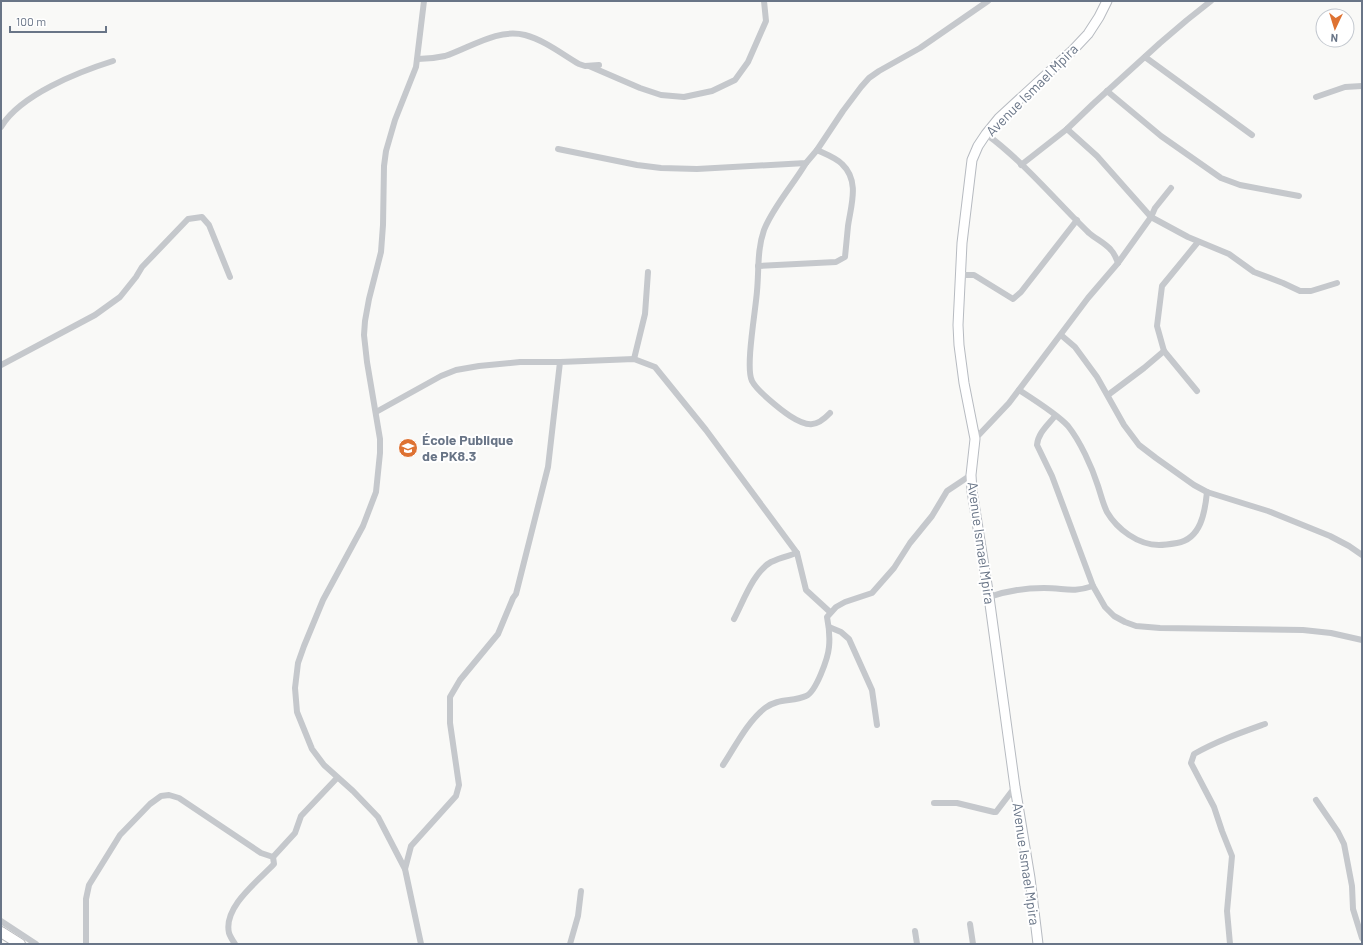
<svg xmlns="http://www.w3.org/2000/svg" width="1363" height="945" font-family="Barlow,sans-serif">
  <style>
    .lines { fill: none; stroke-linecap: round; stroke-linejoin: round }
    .secondary-casing { stroke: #b7bbc1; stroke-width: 11 }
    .trunk-casing { stroke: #b8babe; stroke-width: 12 }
    .minor { stroke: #c5c8cc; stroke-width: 6 }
    .secondary { stroke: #fff; stroke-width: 9 }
    .trunk { stroke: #fff; stroke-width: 10 }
    .labels { text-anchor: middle; stroke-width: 4; stroke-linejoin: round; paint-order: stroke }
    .street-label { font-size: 14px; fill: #697587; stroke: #fff }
    .poi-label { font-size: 14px; font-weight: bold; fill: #697587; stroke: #fff; text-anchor: start }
  </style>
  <rect width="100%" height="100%" fill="#f9f9f7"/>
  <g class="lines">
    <defs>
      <polyline id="secondary" points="1038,944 1030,878 1015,787 989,597 972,491 971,475 975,439 964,383 959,345 958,325 962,243 972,160 978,146 986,134 999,118 1073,50 1088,34 1099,17 1107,1"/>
      <polyline id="trunk" points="1,932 20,944"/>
    </defs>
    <use href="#secondary" class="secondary-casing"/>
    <use href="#trunk" class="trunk-casing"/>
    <g class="minor">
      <polyline points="1145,57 1252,135"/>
      <path d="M418 59C427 59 436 58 445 56 470 48 497 28 525 35 544 40 562 54 579 64L585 66 599 65"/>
      <polyline points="589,66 640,88 661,95 684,97 712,91 735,80 748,62 766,21 764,1"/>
      <polyline points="1107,91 1161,136 1221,178 1240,185 1299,196"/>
      <polyline points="1316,97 1345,87 1362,86"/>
      <path d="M1 127C20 95 78 72 113 61"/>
      <polyline points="1067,129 1097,156 1151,217 1155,208 1171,188"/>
      <path d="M986 134C1023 161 1056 201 1089 233 1096 239 1105 243 1111 250 1115 254 1116 258 1118 263"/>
      <polyline points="558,149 637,165 661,168 697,169 806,163 817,150 843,111 861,87 869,78 879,71 920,48 988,1"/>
      <path d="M806 163C793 185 773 207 764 230 757 250 759 270 757 291 756 308 745 368 752 381 757 391 781 410 790 416 807 427 816 428 830 413"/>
      <polyline points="1021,165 1067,129 1093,104 1160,43 1187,20 1211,1"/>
      <path d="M758 266 836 262 845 257C846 247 847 236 848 226 851 205 860 181 842 164 835 157 825 154 817 150"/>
      <polyline points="960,275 974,275 1013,299 1021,292 1077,220"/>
      <polyline points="1061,335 1075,347 1097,377 1124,425 1139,445 1156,458 1194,485 1207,492 1268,511 1330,536 1349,546 1362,555"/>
      <polyline points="634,359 645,314 648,272"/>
      <polyline points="1,365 95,315 120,297 136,277 142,267 188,219 202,217 209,225 230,277"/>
      <path d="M1019 390C1033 399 1057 414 1068 426 1080 441 1092 467 1098 486 1101 495 1103 504 1107 512 1117 529 1138 545 1159 545 1165 545 1171 544 1177 543 1201 539 1205 512 1207 492"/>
      <polyline points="1197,391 1164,351 1157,326 1162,286 1198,242"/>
      <polyline points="1108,395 1144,368 1164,351"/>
      <polyline points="376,412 441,376 456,370 479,366 520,362 560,362"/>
      <path d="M1055 416C1048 425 1038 433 1037 445L1052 476 1093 586 1105 607 1114 616 1125 622 1136 626 1160 628 1303 630 1331 633 1362 640"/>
      <polyline points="975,439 1009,403 1088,298 1118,263 1151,217 1188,237 1229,254 1254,272 1283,283 1300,291 1311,291 1337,283"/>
      <path d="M989 597C1006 591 1026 588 1044 588 1065 588 1072 593 1093 586"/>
      <path d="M734 619C743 602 754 571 771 562 779 558 788 556 797 553"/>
      <polyline points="829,627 841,632 849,639 872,690 877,725"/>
      <path d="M723 765C735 747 747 722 765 708 778 698 793 702 806 696 816 692 828 658 829 647 830 637 829 627 827 617L836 607 845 602 872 593 894 568 910 543 932 516 947 491 971 475"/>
      <polyline points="1316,800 1338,832 1344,844 1352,886 1353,909 1362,938"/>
      <polyline points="934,803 957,803 994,812 996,812 1015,787"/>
      <polyline points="273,857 295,833 301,816 337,778"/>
      <polyline points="405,869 411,846 456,796 459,785 450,723 450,697 460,680 498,634 513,598 516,594 548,467 560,362 634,359 655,367 706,430 797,553 806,590 830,612"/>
      <polyline points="1,921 36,944"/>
      <polyline points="970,924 973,944"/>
      <polyline points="915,931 917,944"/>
      <path d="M86 944V899L89 885 120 835 150 804 161 796 169 795 179 798 261 853 273 857 274 864C258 881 223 907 229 933 230 936 233 941 235 944"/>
      <polyline points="421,944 405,869 378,817 353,791 324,765 312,749 297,712 295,688 298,663 304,646 323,600 363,526 376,492 380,453 380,439 367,362 364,335 365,321 369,299 381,252 383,225 384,166 386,151 395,120 416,67 424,1"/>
      <polyline points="570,944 578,916 581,891"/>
      <path d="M1230 944 1227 911 1232 856 1222 831 1214 807 1191 763 1194 754C1217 741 1240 733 1265 724"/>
    </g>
    <use href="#secondary" class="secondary"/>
    <use href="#trunk" class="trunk"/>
  </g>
  <defs>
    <symbol id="school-disc" viewBox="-11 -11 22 22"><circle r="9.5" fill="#de7232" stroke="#fff"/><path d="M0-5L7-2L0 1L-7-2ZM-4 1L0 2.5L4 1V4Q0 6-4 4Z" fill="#fff"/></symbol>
  </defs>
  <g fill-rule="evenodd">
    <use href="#school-disc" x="397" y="437" width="22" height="22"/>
  </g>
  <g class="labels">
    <g class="street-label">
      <text transform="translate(1032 90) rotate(-45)" y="5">Avenue Ismael Mpira</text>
      <text transform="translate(981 543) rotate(82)" y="5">Avenue Ismael Mpira</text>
      <text transform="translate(1026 864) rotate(82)" y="5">Avenue Ismael Mpira</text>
    </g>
    <g class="poi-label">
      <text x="422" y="445">École Publique<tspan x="422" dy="16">de PK8.3</tspan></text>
    </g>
  </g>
  <rect width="1363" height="945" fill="none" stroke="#697587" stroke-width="4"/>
  <g transform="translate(1335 28) rotate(184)"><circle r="19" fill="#ffffff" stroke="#c3c8cf"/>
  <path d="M0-3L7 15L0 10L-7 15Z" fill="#de7232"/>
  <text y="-6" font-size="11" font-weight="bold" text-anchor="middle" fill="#697587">N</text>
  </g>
  <path d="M10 26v6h96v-6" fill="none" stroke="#697587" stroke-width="2"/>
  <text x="16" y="26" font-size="12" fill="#697587" stroke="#ffffff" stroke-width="3" paint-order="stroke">100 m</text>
</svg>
